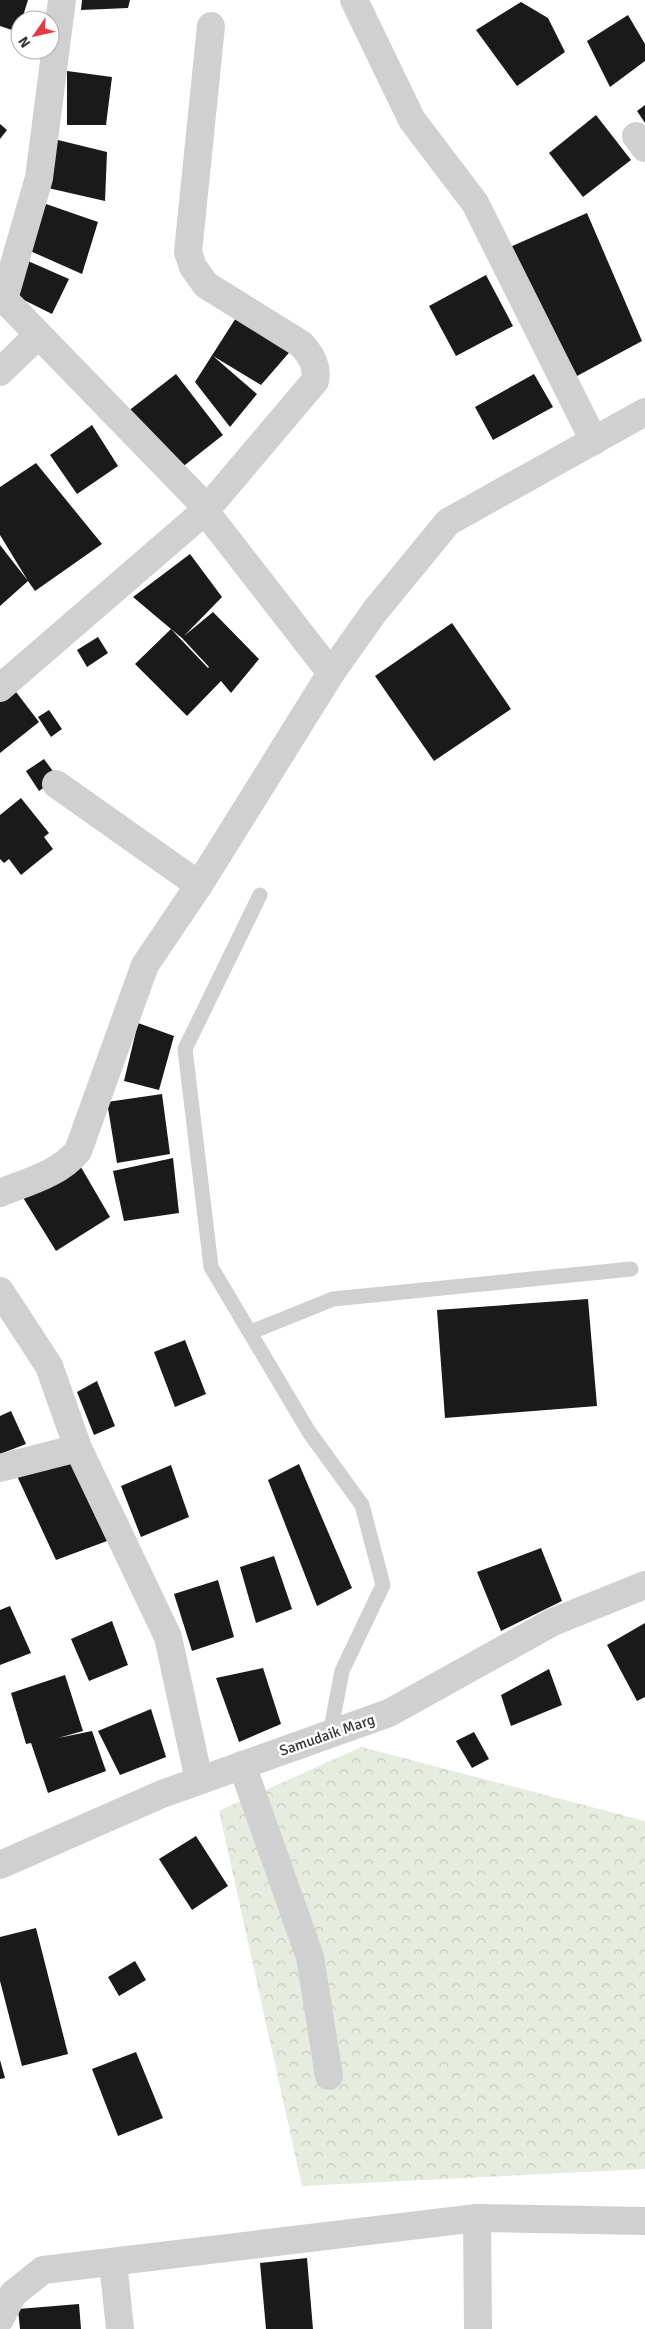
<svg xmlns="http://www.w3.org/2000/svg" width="645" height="2329" font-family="Signika,sans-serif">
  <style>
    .forest { fill: url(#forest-crowns) }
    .building { fill: #1a1a1a; fill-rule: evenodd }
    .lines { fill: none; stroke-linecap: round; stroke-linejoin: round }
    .lane { stroke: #d0d0d0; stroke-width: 15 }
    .street { stroke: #d0d0d0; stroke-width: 28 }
    .labels { text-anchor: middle; stroke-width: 5; stroke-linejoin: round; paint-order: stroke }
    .street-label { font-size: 15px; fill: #333; stroke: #fff }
  </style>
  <defs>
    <pattern id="forest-crowns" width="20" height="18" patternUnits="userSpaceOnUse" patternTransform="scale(1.25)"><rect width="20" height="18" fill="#e6ecdf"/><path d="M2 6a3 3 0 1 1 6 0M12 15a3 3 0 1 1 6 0" fill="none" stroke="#c6cbc0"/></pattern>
  </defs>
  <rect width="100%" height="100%" fill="#fff"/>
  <polygon class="forest" points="361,1747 645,1821 645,2169 302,2186 219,1811"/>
  <g class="building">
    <polygon points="0,0 28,0 18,32 0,26"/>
    <polygon points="82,0 130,0 128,8 81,10"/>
    <polygon points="521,2 548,18 565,52 517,86 476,30"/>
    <polygon points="628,15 645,44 645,61 610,87 587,41"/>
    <polygon points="67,71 112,77 106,125 67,125"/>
    <polygon points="645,105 645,123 637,111"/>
    <polygon points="596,115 631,160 583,197 549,153"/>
    <polygon points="0,124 7,130 0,139"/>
    <polygon points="54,139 107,152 105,201 48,188"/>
    <polygon points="46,204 98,222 82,274 28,250"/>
    <polygon points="587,213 642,341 577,376 510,247"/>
    <polygon points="28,261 69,279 52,314 14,295"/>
    <polygon points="486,275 513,326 456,356 429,306"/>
    <polygon points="241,310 294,347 261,385 213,356 257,394 230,427 195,382"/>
    <polygon points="176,374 223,435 176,472 127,412"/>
    <polygon points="534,374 553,407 493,440 475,407"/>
    <polygon points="92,425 118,466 77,494 50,455"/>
    <polygon points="36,463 102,544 35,591 28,581 0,606 0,545 28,581 0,535 0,487"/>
    <path d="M190 554 222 597 184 636 213 612 259 659 231 693 221 681 187 716 135 664 171 629 133 597ZM171 629 182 638 209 667 208 668Z"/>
    <polygon points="452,623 511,709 434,761 375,676"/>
    <polygon points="98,637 108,653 87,667 77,650"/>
    <polygon points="13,688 39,722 0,753 0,698"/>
    <polygon points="49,710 62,729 51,737 38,717"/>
    <polygon points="44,759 58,778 39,791 26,771"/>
    <polygon points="21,798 49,833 44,837 53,849 21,875 9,859 4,863 0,859 0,815"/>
    <polygon points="138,1023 174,1036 159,1090 124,1081"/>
    <polygon points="162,1094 170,1154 117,1163 107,1102"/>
    <polygon points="173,1158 179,1213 124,1221 113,1171"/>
    <polygon points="78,1162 110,1217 56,1251 22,1196"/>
    <polygon points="588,1299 597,1406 445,1418 437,1310"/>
    <polygon points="185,1340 206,1394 175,1407 154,1352"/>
    <polygon points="97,1381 115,1426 94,1435 77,1392"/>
    <polygon points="11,1411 26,1444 0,1454 0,1416"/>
    <polygon points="74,1459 107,1541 56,1560 17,1476"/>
    <polygon points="299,1464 352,1588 317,1606 268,1480"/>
    <polygon points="171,1465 189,1517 141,1537 121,1486"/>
    <polygon points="541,1548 562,1601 501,1631 477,1572"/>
    <polygon points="274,1556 292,1609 256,1623 240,1567"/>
    <polygon points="218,1580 234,1637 192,1651 174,1594"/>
    <polygon points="10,1606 31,1653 0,1665 0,1610"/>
    <polygon points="112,1621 128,1665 89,1681 71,1639"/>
    <polygon points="645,1623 645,1697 637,1701 607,1645"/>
    <polygon points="263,1668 281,1724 239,1742 216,1678"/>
    <polygon points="549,1669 562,1705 511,1726 501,1695"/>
    <polygon points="65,1675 83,1731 58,1738 92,1731 106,1771 48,1793 31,1743 26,1744 11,1693"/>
    <polygon points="151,1709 166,1757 120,1775 98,1731"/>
    <polygon points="474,1732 489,1759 472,1768 456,1741"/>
    <polygon points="196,1836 228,1886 192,1910 159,1859"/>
    <polygon points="36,1928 68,2054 22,2066 0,1981 0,1937"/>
    <polygon points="135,1961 146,1980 119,1996 108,1977"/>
    <polygon points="136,2052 163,2118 118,2136 92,2069"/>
    <polygon points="0,2060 5,2078 0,2079"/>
    <polygon points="307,2258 313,2329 266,2329 260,2263"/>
    <polygon points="79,2304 81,2329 20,2329 18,2309"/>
  </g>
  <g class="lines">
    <g class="lane">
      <polyline points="260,895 185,1049 211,1267 309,1432 362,1505 383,1585 342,1671 330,1734"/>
      <polyline points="251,1332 333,1299 631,1269"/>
    </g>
    <g class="street">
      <polyline points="62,0 39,178 4,299 199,500 205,511 331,673"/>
      <polyline points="354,0 412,120 475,203 594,441"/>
      <polyline points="636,136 645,148"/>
      <polyline points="0,372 38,335"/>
      <path d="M0 688 205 511 315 381C318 366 311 355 301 344L206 285 193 267 188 252 211 26"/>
      <polyline points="56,784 199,885"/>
      <path d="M0 1193C27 1182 59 1174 78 1151L145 965 199 885 331 673 375 611 448 522 645 412"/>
      <polyline points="0,1291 49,1366 78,1448 168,1637 199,1780"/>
      <polyline points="0,1468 78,1448"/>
      <polyline points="242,1765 310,1957 329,2076"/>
      <polyline points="0,1865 162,1794 389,1713 553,1622 645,1585"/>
      <polyline points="477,2218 478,2329"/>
      <polyline points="113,2262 120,2329"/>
      <polyline points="0,2319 13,2294 43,2270 477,2218 645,2221"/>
    </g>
  </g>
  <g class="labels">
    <g class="street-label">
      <text transform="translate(327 1735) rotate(-19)" y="5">Samudaik Marg</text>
    </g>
  </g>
  <g transform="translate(35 35) rotate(236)"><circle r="24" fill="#ffffff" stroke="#adadad"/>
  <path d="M0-4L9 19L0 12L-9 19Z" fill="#e63946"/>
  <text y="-8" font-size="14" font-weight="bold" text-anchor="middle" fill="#333333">N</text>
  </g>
</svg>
